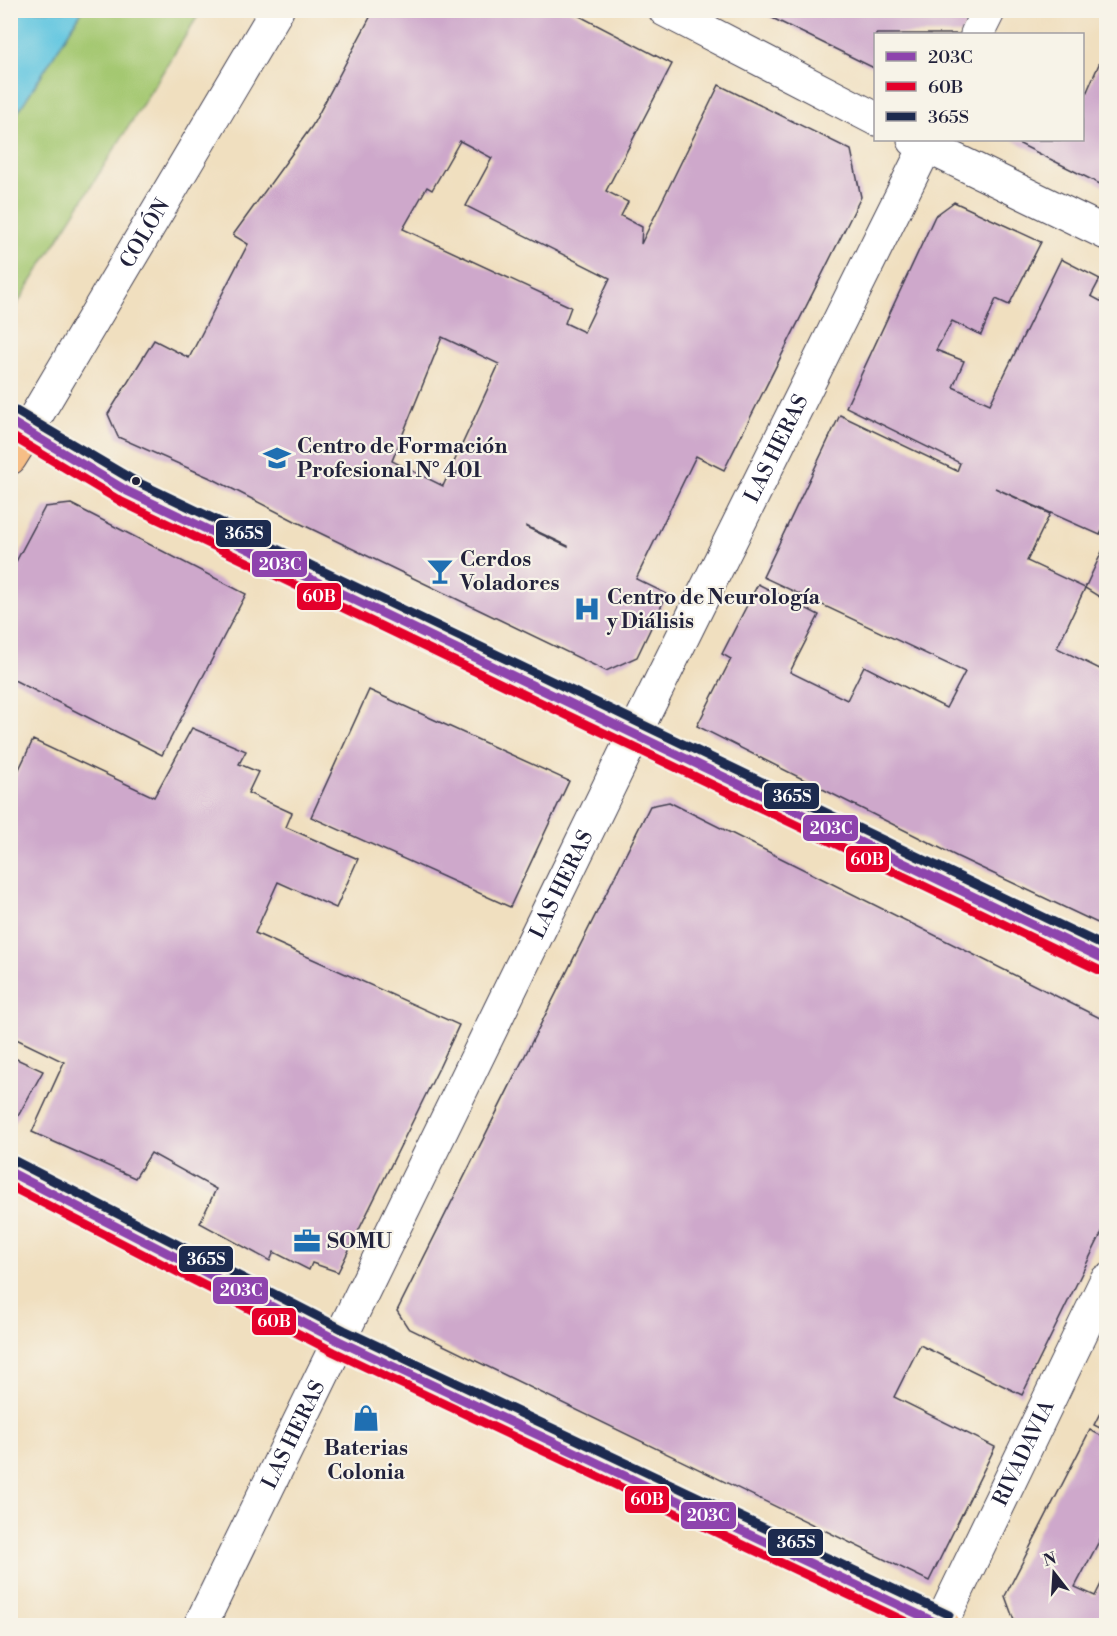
<svg xmlns="http://www.w3.org/2000/svg" width="1117" height="1636" font-family="'Libre Bodoni',serif">
  <style>
    .green { fill: #a4c871; stroke: #637556; stroke-width: 1.5 }
    .water { fill: #62c6e0; stroke: #42748e; stroke-width: 1.5 }
    .building { fill: #cea8cb; fill-rule: evenodd }
    .lines { fill: none; stroke-linecap: round; stroke-linejoin: round }
    .minor-casing { stroke: #413e4f; stroke-width: 35 }
    .major-casing { stroke: #413e4f; stroke-width: 35 }
    .minor { stroke: #fff; stroke-width: 33 }
    .major { stroke: #f6be86; stroke-width: 33 }
    .bus-1-casing { stroke: #f7f3e8; stroke-width: 14 }
    .bus-2-casing { stroke: #f7f3e8; stroke-width: 14 }
    .bus-3-casing { stroke: #f7f3e8; stroke-width: 14 }
    .bus-1 { stroke: #8e44ad; stroke-width: 9 }
    .bus-2 { stroke: #e4002b; stroke-width: 9 }
    .bus-3 { stroke: #1d2b4f; stroke-width: 9 }
    .bus-dot { fill: #22223b; stroke: #f7f3e8; stroke-width: 2 }
    .labels { text-anchor: middle; stroke-width: 4.5; stroke-linejoin: round; paint-order: stroke }
    .street-label { font-size: 21px; fill: #22223b; stroke: #f7f3e8 }
    .poi-label { font-size: 21px; font-weight: bold; fill: #22223b; stroke: #f7f3e8; text-anchor: start }
    .line-badge { stroke: #f7f3e8; stroke-width: 2 }
    .badge-label { font-size: 16px; text-anchor: middle; font-weight: bold; fill: #fff }
  </style>
  <rect width="100%" height="100%" fill="#f7f3e8"/>
  <filter id="ink" filterUnits="userSpaceOnUse"><feTurbulence type="fractalNoise" baseFrequency=".0167" numOctaves="2"/><feDisplacementMap in="SourceGraphic" scale="12" xChannelSelector="R" yChannelSelector="G"/><feConvolveMatrix kernelMatrix="1 2 1 2 8 2 1 2 1" color-interpolation-filters="sRGB"/></filter>
  <filter id="wash" filterUnits="userSpaceOnUse"><feTurbulence type="fractalNoise" baseFrequency=".008" numOctaves="4" result="noise"/><feDisplacementMap in="SourceGraphic" scale="24" xChannelSelector="R" yChannelSelector="G"/><feGaussianBlur stdDeviation="1.35" result="paint"/><feColorMatrix in="noise" values="0 0 0 0 0 0 0 0 0 0 0 0 0 0 0 0 0 1.4 0 .05"/><feComposite in="paint" operator="in"/></filter>
  <g filter="url(#wash)">
    <rect width="100%" height="100%" fill="#f0dfbf"/>
    <polygon class="green" points="82,11 201,11 11,314 11,123"/>
    <polygon class="water" points="11,10 82,11 11,123 10,11"/>
    <g id="blocks">
      <g class="building">
        <path d="M374 10H568L672 64 606 191 628 202 621 216 642 227 641 244 719 85 851 150 861 197 724 470 696 456 636 579 667 594 637 657 606 671 295 521 215 480 118 437 108 414 154 340 189 358 248 244 233 235 312 126ZM460 141 492 158 466 206 610 278 584 332 565 323 571 307 403 229 427 187 432 190ZM442 337 499 364 443 486 392 461ZM526 526 568 546V547L526 527Z"/>
        <polygon points="756,10 973,10 961,34 876,34 876,69"/>
        <polygon points="1106,48 1106,187 1012,140 1082,140 1082,103"/>
        <polygon points="954,202 1041,242 1009,305 996,299 981,335 952,321 936,350 964,361 953,387 990,404 1061,259 1100,279 1091,296 1106,304 1106,522 1100,535 995,488 1050,514 1027,561 1085,588 1057,648 1106,672 1106,927 958,857 697,726 731,659 722,654 758,584 819,615 790,672 847,700 864,666 946,708 965,672 763,577 840,415 957,471 960,463 846,407 935,216"/>
        <polygon points="71,504 246,594 162,755 10,678 10,573 45,507"/>
        <polygon points="1106,543 1106,601 1085,588"/>
        <polygon points="369,690 569,781 510,907 311,817"/>
        <polygon points="192,728 246,751 239,764 258,772 248,793 292,813 286,827 358,859 336,908 278,882 255,933 459,1025 439,1068 338,1272 312,1263 309,1270 274,1252 270,1261 200,1223 216,1189 151,1153 135,1178 32,1132 64,1062 10,1036 10,788 33,740 154,797"/>
        <polygon points="669,802 1106,1021 1106,1224 1022,1395 920,1345 894,1397 995,1447 929,1581 408,1328 397,1311 650,806"/>
        <polygon points="10,1056 43,1071 13,1125 10,1124"/>
        <polygon points="1106,1401 1106,1431 1094,1425"/>
        <polygon points="1090,1430 1106,1438 1106,1528 1075,1587 1095,1596 1106,1574 1106,1626 1016,1626 1005,1596"/>
      </g>
    </g>
  </g>
  <g filter="url(#ink)">
    <use href="#blocks" fill-opacity="0" stroke="#413e4f" stroke-width="1.5"/>
    <g class="lines">
      <defs>
        <g id="minor">
          <polyline points="665,10 876,119"/>
          <polyline points="977,34 989,10"/>
          <polyline points="914,140 1106,233"/>
          <path id="s1" d="M27 431 277 10"/>
          <path id="s2" d="M200 1626 635 733 929 140"/>
          <path id="s3" d="M940 1626 1106 1281"/>
        </g>
        <g id="major">
          <polyline points="10,421 127,491 1106,960"/>
          <polyline points="10,458 27,431"/>
          <polyline points="10,1172 339,1341 944,1626"/>
        </g>
      </defs>
      <use href="#minor" class="minor-casing"/>
      <use href="#major" class="major-casing"/>
      <use href="#minor" class="minor"/>
      <use href="#major" class="major"/>
      <defs>
        <g id="bus-1">
          <polyline points="10,421 127,491 1106,960"/>
          <polyline points="10,1172 339,1341 943,1626"/>
        </g>
        <g id="bus-2">
          <polyline points="10,435 122,502 1101,971"/>
          <polyline points="10,1186 334,1352 915,1626"/>
        </g>
        <g id="bus-3">
          <polyline points="16,411 133,480 1106,947"/>
          <polyline points="15,1161 344,1330 949,1615"/>
        </g>
      </defs>
      <use href="#bus-1" class="bus-1-casing"/>
      <use href="#bus-2" class="bus-2-casing"/>
      <use href="#bus-3" class="bus-3-casing"/>
      <use href="#bus-1" class="bus-1"/>
      <use href="#bus-2" class="bus-2"/>
      <use href="#bus-3" class="bus-3"/>
    </g>
  </g>
  <defs>
    <symbol id="school-bare" viewBox="-9 -9 18 18"><path d="M0-5L7-2L0 1L-7-2ZM-4 1L0 2.5L4 1V4Q0 6-4 4Z" fill="#1f6fb2" stroke="#f7f3e8" stroke-width="2.5" paint-order="stroke"/></symbol>
    <symbol id="bar-bare" viewBox="-9 -9 18 18"><path d="M-6-5H6L.8 .8V4.5H3.5V6h-7V4.5H-.8V.8Z" fill="#1f6fb2" stroke="#f7f3e8" stroke-width="2.5" paint-order="stroke"/></symbol>
    <symbol id="hospital-bare" viewBox="-9 -9 18 18"><path d="M-5-5h3v3.5h4V-5h3V5h-3V1.5h-4V5h-3Z" fill="#1f6fb2" stroke="#f7f3e8" stroke-width="2.5" paint-order="stroke"/></symbol>
    <symbol id="office-bare" viewBox="-9 -9 18 18"><path d="M-6-3h4V-5.5h4V-3h4V5H-6ZM-1-4.5V-3h2v-1.5ZM-6 0V1H6V0Z" fill="#1f6fb2" stroke="#f7f3e8" stroke-width="2.5" paint-order="stroke"/></symbol>
    <symbol id="shop-bare" viewBox="-9 -9 18 18"><path d="M-5-2.5h2.3a2.7 3.5 0 0 1 5.4 0H5L5.5 6h-11ZM-1.5-2.5h3a1.5 2.3 0 0 0-3 0Z" fill="#1f6fb2" stroke="#f7f3e8" stroke-width="2.5" paint-order="stroke"/></symbol>
  </defs>
  <g fill-rule="evenodd">
    <use href="#school-bare" x="258" y="439" width="38" height="38"/>
    <use href="#bar-bare" x="421" y="552" width="38" height="38"/>
    <use href="#hospital-bare" x="568" y="590" width="38" height="38"/>
    <use href="#office-bare" x="288" y="1222" width="38" height="38"/>
    <use href="#shop-bare" x="347" y="1399" width="38" height="38"/>
  </g>
  <circle class="bus-dot" cx="136" cy="481" r="5"/>
  <g class="labels">
    <g class="street-label">
      <text dy="7" stroke="none"><textPath href="#s1" startOffset="230">COLÓN</textPath></text>
      <text dy="7" stroke="none"><textPath href="#s2" startOffset="1311">LAS HERAS</textPath></text>
      <text dy="7" stroke="none"><textPath href="#s2" startOffset="825">LAS HERAS</textPath></text>
      <text dy="7" stroke="none"><textPath href="#s2" startOffset="213">LAS HERAS</textPath></text>
      <text dy="7" stroke="none"><textPath href="#s3" startOffset="192">RIVADAVIA</textPath></text>
    </g>
    <g class="poi-label">
      <text x="297" y="453">Centro de Formación<tspan x="297" dy="24">Profesional N° 401</tspan></text>
      <text x="460" y="566">Cerdos<tspan x="460" dy="24">Voladores</tspan></text>
      <text x="607" y="604">Centro de Neurología<tspan x="607" dy="24">y Diálisis</tspan></text>
      <text x="327" y="1248">SOMU</text>
      <text x="366" y="1455" text-anchor="middle">Baterias<tspan x="366" dy="24">Colonia</tspan></text>
    </g>
  </g>
  <g class="line-badge">
    <rect x="215" y="519" width="57" height="29" rx="6" fill="#1d2b4f"/>
    <rect x="251" y="550" width="57" height="28" rx="6" fill="#8e44ad"/>
    <rect x="296" y="582" width="46" height="29" rx="6" fill="#e4002b"/>
    <rect x="763" y="782" width="57" height="28" rx="6" fill="#1d2b4f"/>
    <rect x="802" y="814" width="57" height="28" rx="6" fill="#8e44ad"/>
    <rect x="845" y="845" width="45" height="28" rx="6" fill="#e4002b"/>
    <rect x="178" y="1245" width="56" height="28" rx="6" fill="#1d2b4f"/>
    <rect x="212" y="1276" width="57" height="29" rx="6" fill="#8e44ad"/>
    <rect x="251" y="1307" width="46" height="29" rx="6" fill="#e4002b"/>
    <rect x="624" y="1485" width="46" height="29" rx="6" fill="#e4002b"/>
    <rect x="680" y="1501" width="57" height="29" rx="6" fill="#8e44ad"/>
    <rect x="767" y="1528" width="57" height="29" rx="6" fill="#1d2b4f"/>
  </g>
  <g class="badge-label">
    <text x="244" y="539">365S</text>
    <text x="280" y="570">203C</text>
    <text x="319" y="602">60B</text>
    <text x="792" y="802">365S</text>
    <text x="831" y="834">203C</text>
    <text x="867" y="865">60B</text>
    <text x="206" y="1265">365S</text>
    <text x="241" y="1296">203C</text>
    <text x="274" y="1327">60B</text>
    <text x="647" y="1505">60B</text>
    <text x="708" y="1521">203C</text>
    <text x="796" y="1548">365S</text>
  </g>
  <rect width="1117" height="1636" fill="none" stroke="#f7f3e8" stroke-width="36"/>
  <rect x="874" y="33" width="210" height="108" fill="#f7f3e8" stroke="#a29fa3" stroke-width="1.5"/>
  <rect x="886" y="52" width="30" height="9" fill="#8e44ad" stroke="#a29fa3" stroke-width="1.5"/>
  <text x="928" y="63" font-size="18" fill="#22223b">203C</text>
  <rect x="886" y="82" width="30" height="9" fill="#e4002b" stroke="#a29fa3" stroke-width="1.5"/>
  <text x="928" y="93" font-size="18" fill="#22223b">60B</text>
  <rect x="886" y="112" width="30" height="9" fill="#1d2b4f" stroke="#a29fa3" stroke-width="1.5"/>
  <text x="928" y="123" font-size="18" fill="#22223b">365S</text>
  <g transform="translate(1054 1573) rotate(343)" stroke="#f7f3e8" stroke-width="4.5" paint-order="stroke">
  <path d="M0-4.5L10 22L0 15L-10 22Z" fill="#22223b"/>
  <text y="-9" font-size="16" font-weight="bold" text-anchor="middle" fill="#22223b">N</text>
  </g>
</svg>
